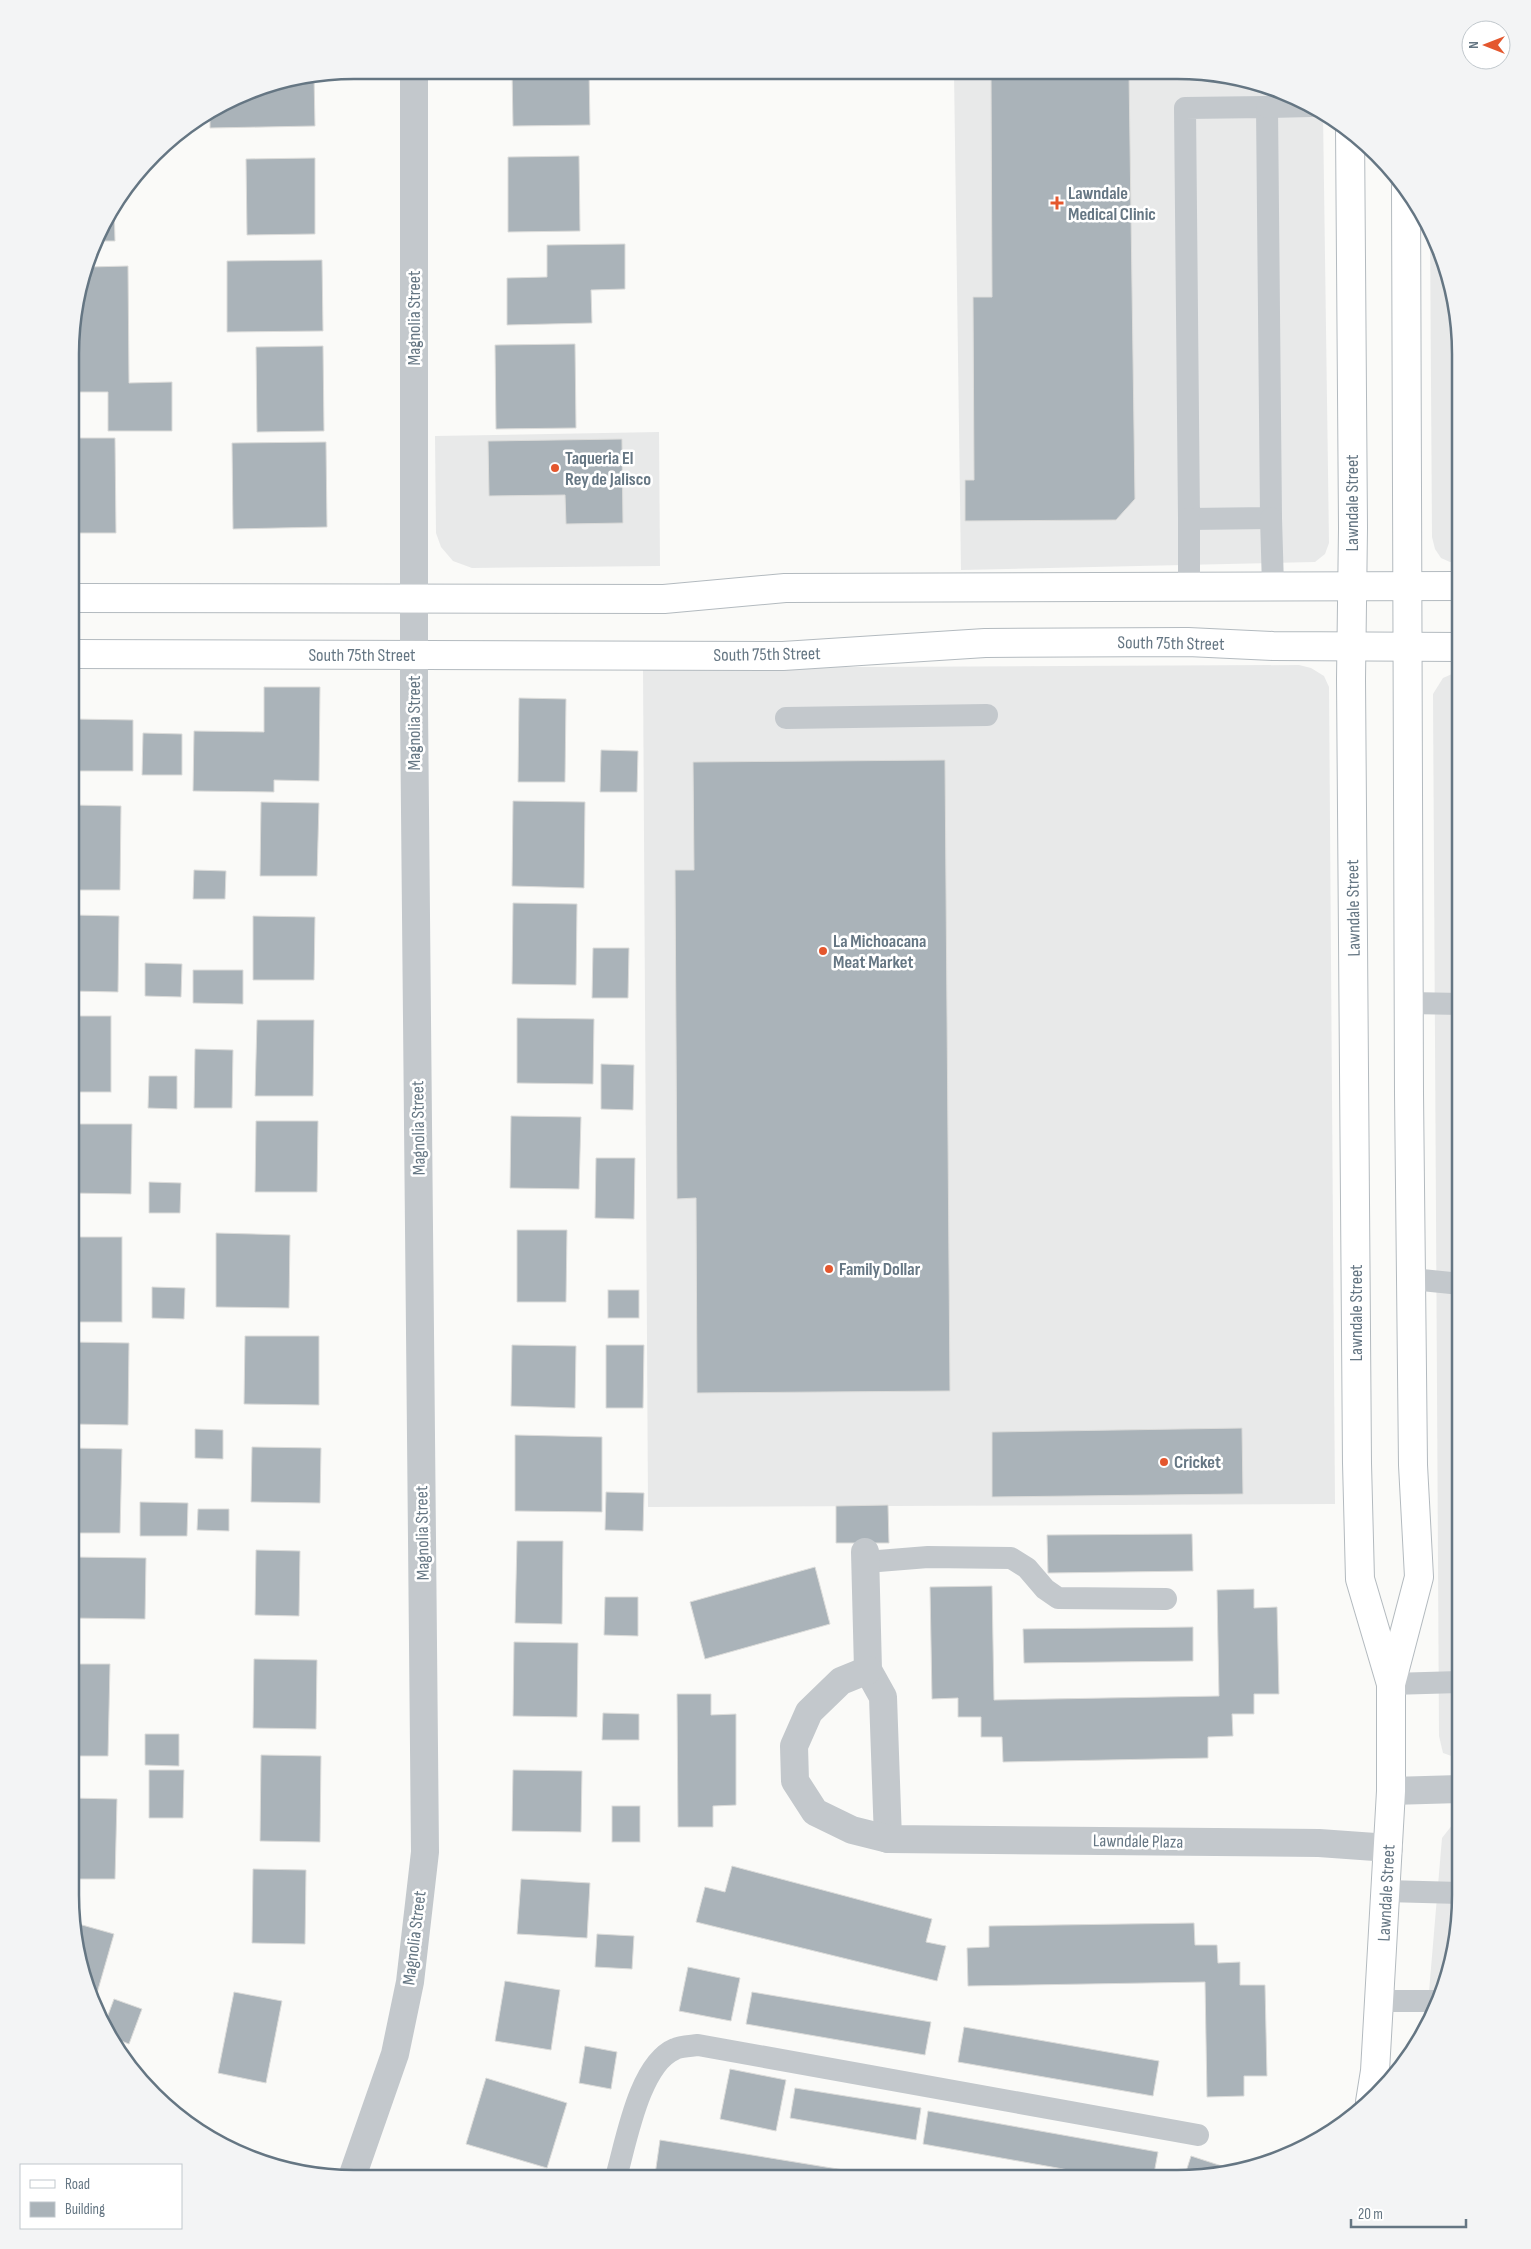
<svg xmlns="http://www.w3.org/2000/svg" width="1531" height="2249" font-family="'Sofia Sans Condensed',sans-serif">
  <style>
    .built { fill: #e8e9e9 }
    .building { fill: #aab3b9; stroke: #dcdcda }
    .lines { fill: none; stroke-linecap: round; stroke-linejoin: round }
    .secondary-casing { stroke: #b3babf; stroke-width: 30 }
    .lane { stroke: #c3c8cc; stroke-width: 22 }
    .street { stroke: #c3c8cc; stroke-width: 28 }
    .secondary { stroke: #fff; stroke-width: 28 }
    .poi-dot { fill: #e4572e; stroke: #fff; stroke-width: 2 }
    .labels { text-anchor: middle; stroke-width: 5; stroke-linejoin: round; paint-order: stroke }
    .poi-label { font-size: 18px; font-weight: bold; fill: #657683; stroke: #fff; text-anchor: start }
    .street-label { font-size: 18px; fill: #657683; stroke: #fff }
    .rim { fill: none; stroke: #657683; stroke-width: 2.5 }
  </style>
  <rect width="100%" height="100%" fill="#fafaf8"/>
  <g class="built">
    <polygon points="954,72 1215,72 1286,92 1323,113 1329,543 1325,554 1315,562 961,570"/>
    <polygon points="1430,228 1439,245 1461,353 1461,562 1450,562 1441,558 1435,549 1432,537"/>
    <polygon points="659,432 660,566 472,568 453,561 441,547 436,533 435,436"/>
    <polygon points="1299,665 1311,668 1324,676 1329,687 1335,1504 648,1507 643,668"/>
    <polygon points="1461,670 1460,1758 1457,1758 1443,1753 1439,1736 1433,694 1443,678"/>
    <polygon points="1460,1821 1460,1914 1446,1987 1426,2027 1442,1838 1453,1824"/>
  </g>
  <g class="building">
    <polygon points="512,70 589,71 590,125 513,126"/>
    <polygon points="991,72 1129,72 1135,499 1116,520 965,521 965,480 974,480 973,297 992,297"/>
    <polygon points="314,76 315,126 210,128 210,115 262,85"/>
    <polygon points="579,156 580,231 508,232 508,157"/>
    <polygon points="315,158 315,234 247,235 246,159"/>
    <polygon points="114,204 115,241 98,241 108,212"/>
    <polygon points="625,244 625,289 591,290 592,323 507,325 507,278 547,277 547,245"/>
    <polygon points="322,260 323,331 227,332 227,261"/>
    <polygon points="128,266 129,383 172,382 172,431 108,431 108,392 72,392 72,316 89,267"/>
    <polygon points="575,344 576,428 496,429 495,345"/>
    <polygon points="323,346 324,431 257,432 256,347"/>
    <polygon points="72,438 115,438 116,533 72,533"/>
    <polygon points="622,439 623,523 566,524 565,495 489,496 488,441"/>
    <polygon points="326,442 327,527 233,529 232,443"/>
    <polygon points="264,687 320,687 319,781 274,780 274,792 193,791 194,731 264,732"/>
    <polygon points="519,698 566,699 565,782 518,782"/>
    <polygon points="72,719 133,720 133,771 72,771"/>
    <polygon points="143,733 182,734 182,775 142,775"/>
    <polygon points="601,750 638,751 637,792 600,792"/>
    <polygon points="945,760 950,1391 697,1393 696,1198 677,1199 675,870 694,870 693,762"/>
    <polygon points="513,801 585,802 584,888 512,886"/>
    <polygon points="261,802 319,803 317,876 260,876"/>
    <polygon points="72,805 121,806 120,890 72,890"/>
    <polygon points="194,870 226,871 225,899 193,899"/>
    <polygon points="513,903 577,904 576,985 512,984"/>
    <polygon points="72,915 119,916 118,992 71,991"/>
    <polygon points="253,916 315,917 314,980 253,980"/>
    <polygon points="593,948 629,948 628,998 592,998"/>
    <polygon points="145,963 182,964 181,997 145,996"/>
    <polygon points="193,970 243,970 243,1004 193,1003"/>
    <rect x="71" y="1016" width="40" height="76"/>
    <polygon points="517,1018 594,1019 593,1084 517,1083"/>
    <polygon points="257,1020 314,1020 313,1096 255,1096"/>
    <polygon points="195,1049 233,1050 232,1108 194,1108"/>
    <polygon points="601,1064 634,1065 633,1110 601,1109"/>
    <polygon points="149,1076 177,1076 177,1109 148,1108"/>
    <polygon points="511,1116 581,1117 579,1189 510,1188"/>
    <polygon points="256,1121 318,1121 317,1192 255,1192"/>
    <polygon points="71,1124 132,1124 131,1194 71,1193"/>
    <polygon points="596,1158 635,1158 634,1219 595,1218"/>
    <polygon points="149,1182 181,1183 180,1213 149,1213"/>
    <polygon points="517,1230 567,1230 566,1302 517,1302"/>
    <polygon points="216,1233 290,1235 289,1308 216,1307"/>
    <rect x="71" y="1237" width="51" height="85"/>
    <polygon points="152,1287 185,1288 184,1319 152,1318"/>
    <rect x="608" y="1290" width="31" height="28"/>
    <polygon points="245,1336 319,1336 319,1405 244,1404"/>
    <polygon points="71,1342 129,1343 128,1425 71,1424"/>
    <polygon points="512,1345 576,1346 575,1408 511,1406"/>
    <polygon points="606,1345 644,1345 643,1408 606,1408"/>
    <polygon points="1242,1428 1243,1494 992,1497 992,1432"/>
    <polygon points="195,1429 223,1430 223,1459 195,1458"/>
    <polygon points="515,1435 602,1437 602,1512 515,1511"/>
    <polygon points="252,1447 321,1448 320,1503 251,1502"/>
    <polygon points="71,1448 122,1449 120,1533 71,1533"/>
    <polygon points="606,1492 644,1493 643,1531 605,1530"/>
    <polygon points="140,1502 188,1503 187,1536 140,1536"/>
    <polygon points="888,1505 889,1543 836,1543 836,1506"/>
    <polygon points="198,1509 229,1509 229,1531 197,1530"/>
    <polygon points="1192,1534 1193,1571 1048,1573 1047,1535"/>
    <polygon points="517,1541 563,1541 562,1624 515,1623"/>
    <polygon points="256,1550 300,1551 299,1616 255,1615"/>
    <polygon points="71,1557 146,1558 145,1619 70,1618"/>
    <polygon points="815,1567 830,1624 705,1659 690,1602"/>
    <polygon points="992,1586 994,1700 1219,1696 1217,1590 1254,1589 1254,1608 1277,1607 1279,1694 1254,1694 1254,1714 1232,1714 1233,1736 1208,1737 1208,1758 1003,1762 1002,1737 981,1737 981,1717 958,1717 958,1698 932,1699 930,1587"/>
    <polygon points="605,1597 638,1597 638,1636 604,1635"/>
    <polygon points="1193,1627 1193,1661 1024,1663 1023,1629"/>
    <polygon points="514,1642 578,1643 577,1717 513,1716"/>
    <polygon points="254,1659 317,1660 316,1729 253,1728"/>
    <polygon points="70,1664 110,1664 108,1756 70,1756"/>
    <polygon points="677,1694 711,1694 711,1715 736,1714 736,1805 713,1806 713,1827 678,1827"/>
    <polygon points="603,1713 639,1714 639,1740 602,1740"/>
    <polygon points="145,1734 179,1734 179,1766 145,1765"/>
    <polygon points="261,1755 321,1756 320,1842 260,1841"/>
    <polygon points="149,1770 184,1770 183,1818 149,1818"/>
    <polygon points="513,1770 582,1771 581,1832 512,1831"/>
    <polygon points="70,1798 117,1799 115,1879 70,1879"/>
    <rect x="612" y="1806" width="28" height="36"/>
    <polygon points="732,1866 932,1919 926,1942 946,1946 937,1981 696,1922 705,1887 725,1892"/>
    <polygon points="253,1869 306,1870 305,1944 252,1943"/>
    <polygon points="521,1879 590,1883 587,1938 517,1934"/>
    <polygon points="75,1923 114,1934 93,2007 92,2004"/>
    <polygon points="1194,1923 1195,1945 1217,1945 1218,1963 1240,1962 1240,1985 1265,1985 1267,2076 1244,2076 1244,2096 1207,2097 1205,1982 968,1986 967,1948 989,1947 989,1926"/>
    <polygon points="597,1934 634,1936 632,1969 595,1967"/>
    <polygon points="688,1967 740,1978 731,2021 679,2011"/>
    <polygon points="505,1981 560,1990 551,2050 495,2041"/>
    <polygon points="234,1992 282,2001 266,2083 218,2073"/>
    <polygon points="752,1992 931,2022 925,2055 746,2024"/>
    <polygon points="114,1999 142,2009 129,2044 111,2037 104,2026"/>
    <polygon points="964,2027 1159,2061 1153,2096 958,2062"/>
    <polygon points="585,2046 617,2052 611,2089 579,2083"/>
    <polygon points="730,2069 786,2080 776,2131 720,2119"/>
    <polygon points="486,2078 567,2103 547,2168 466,2144"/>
    <polygon points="795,2088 921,2108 916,2140 790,2118"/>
    <polygon points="928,2111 1158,2152 1153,2179 1119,2179 923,2144"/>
    <polygon points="660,2140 893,2178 671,2178 655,2175"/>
    <polygon points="1191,2156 1228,2168 1227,2169 1184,2178"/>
  </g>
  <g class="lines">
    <defs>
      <g id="secondary">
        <polyline points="1350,128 1353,528 1351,679 1357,1463 1360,1579 1391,1684"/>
        <polyline points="72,598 664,599 785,588 1461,586"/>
        <polyline points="72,654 783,656 985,643 1188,642 1273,646 1461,647"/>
        <polyline points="1370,2102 1375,2071 1391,1791 1391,1684 1419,1577 1413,1465 1409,1093 1406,187"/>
      </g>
    </defs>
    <use href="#secondary" class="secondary-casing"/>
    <g class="lane">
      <polygon points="1267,107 1271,518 1189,519 1185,108"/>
      <polyline points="1267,107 1311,106"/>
      <polyline points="1271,518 1273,586"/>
      <polyline points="1189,519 1189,586"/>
      <polyline points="786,718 987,715"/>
      <polyline points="1410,1003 1461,1004"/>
      <polyline points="1412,1279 1461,1284"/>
      <polyline points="866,1562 928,1557 1011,1558 1027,1568 1045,1589 1058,1598 1166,1599"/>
      <polyline points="1391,1684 1460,1682"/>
      <polyline points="1386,1891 1460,1893"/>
      <polyline points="1379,2001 1439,2001"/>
      <path d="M616 2177C626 2143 639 2064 675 2049 681 2046 691 2046 698 2045L1198 2135"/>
    </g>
    <g class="street">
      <polyline points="865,1552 868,1670 883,1697 888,1839"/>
      <polyline points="868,1670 841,1681 809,1712 794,1746 795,1781 815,1812 852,1830 888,1839 1319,1843 1389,1848"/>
      <polyline points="1391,1791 1460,1789"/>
      <polyline points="352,2177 395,2054 410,1982 425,1852 414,707 414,70"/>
    </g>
    <use href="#secondary" class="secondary"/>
  </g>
  <g class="poi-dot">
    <path d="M1054.5 195.5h5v5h5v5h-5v5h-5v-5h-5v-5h5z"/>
    <circle cx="555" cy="468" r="5"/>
    <circle cx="823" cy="951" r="5"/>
    <circle cx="829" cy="1269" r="5"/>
    <circle cx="1164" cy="1462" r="5"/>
  </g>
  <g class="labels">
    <g class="poi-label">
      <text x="1068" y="199">Lawndale<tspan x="1068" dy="21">Medical Clinic</tspan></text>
      <text x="565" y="464">Taqueria El<tspan x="565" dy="21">Rey de Jalisco</tspan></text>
      <text x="833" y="947">La Michoacana<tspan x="833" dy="21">Meat Market</tspan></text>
      <text x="839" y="1275">Family Dollar</text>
      <text x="1174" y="1468">Cricket</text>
    </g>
    <g class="street-label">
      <text transform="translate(414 318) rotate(-90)" y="6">Magnolia Street</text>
      <text transform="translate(1352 503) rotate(-90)" y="6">Lawndale Street</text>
      <text transform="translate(1171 643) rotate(1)" y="6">South 75th Street</text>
      <text transform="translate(767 654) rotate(-1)" y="6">South 75th Street</text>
      <text x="362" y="661">South 75th Street</text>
      <text transform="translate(414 723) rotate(-90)" y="6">Magnolia Street</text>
      <text transform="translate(1353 908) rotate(-91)" y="6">Lawndale Street</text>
      <text transform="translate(418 1128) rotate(-91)" y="6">Magnolia Street</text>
      <text transform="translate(1356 1313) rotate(-90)" y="6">Lawndale Street</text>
      <text transform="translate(422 1533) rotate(-91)" y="6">Magnolia Street</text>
      <text transform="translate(1138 1841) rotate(1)" y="6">Lawndale Plaza</text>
      <text transform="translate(1386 1893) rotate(-87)" y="6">Lawndale Street</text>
      <text transform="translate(414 1938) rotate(-83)" y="6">Magnolia Street</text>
    </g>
  </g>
  <path d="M0 0H1531V2249H0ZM354 79H1177A275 275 0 0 1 1452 354V1895A275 275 0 0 1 1177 2170H354A275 275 0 0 1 79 1895V354A275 275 0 0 1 354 79Z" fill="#f3f4f5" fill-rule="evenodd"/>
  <path class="rim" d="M354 79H1177A275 275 0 0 1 1452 354V1895A275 275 0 0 1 1177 2170H354A275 275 0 0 1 79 1895V354A275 275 0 0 1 354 79Z"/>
  <rect x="20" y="2164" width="162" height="65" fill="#ffffff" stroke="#c1c8cd"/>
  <rect x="30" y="2180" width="25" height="8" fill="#ffffff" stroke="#c1c8cd"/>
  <text x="65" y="2189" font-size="15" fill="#657683">Road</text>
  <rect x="30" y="2202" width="25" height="15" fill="#aab3b9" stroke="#c1c8cd"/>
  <text x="65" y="2214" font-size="15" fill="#657683">Building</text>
  <g transform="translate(1486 45) rotate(270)"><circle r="24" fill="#ffffff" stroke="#c1c8cd"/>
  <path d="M0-4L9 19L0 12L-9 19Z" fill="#e4572e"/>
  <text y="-8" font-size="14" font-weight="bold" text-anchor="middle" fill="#657683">N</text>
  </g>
  <path d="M1351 2219v8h115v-8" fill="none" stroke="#657683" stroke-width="2.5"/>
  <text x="1358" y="2219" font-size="15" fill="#657683" stroke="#ffffff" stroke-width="4" paint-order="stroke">20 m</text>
</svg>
